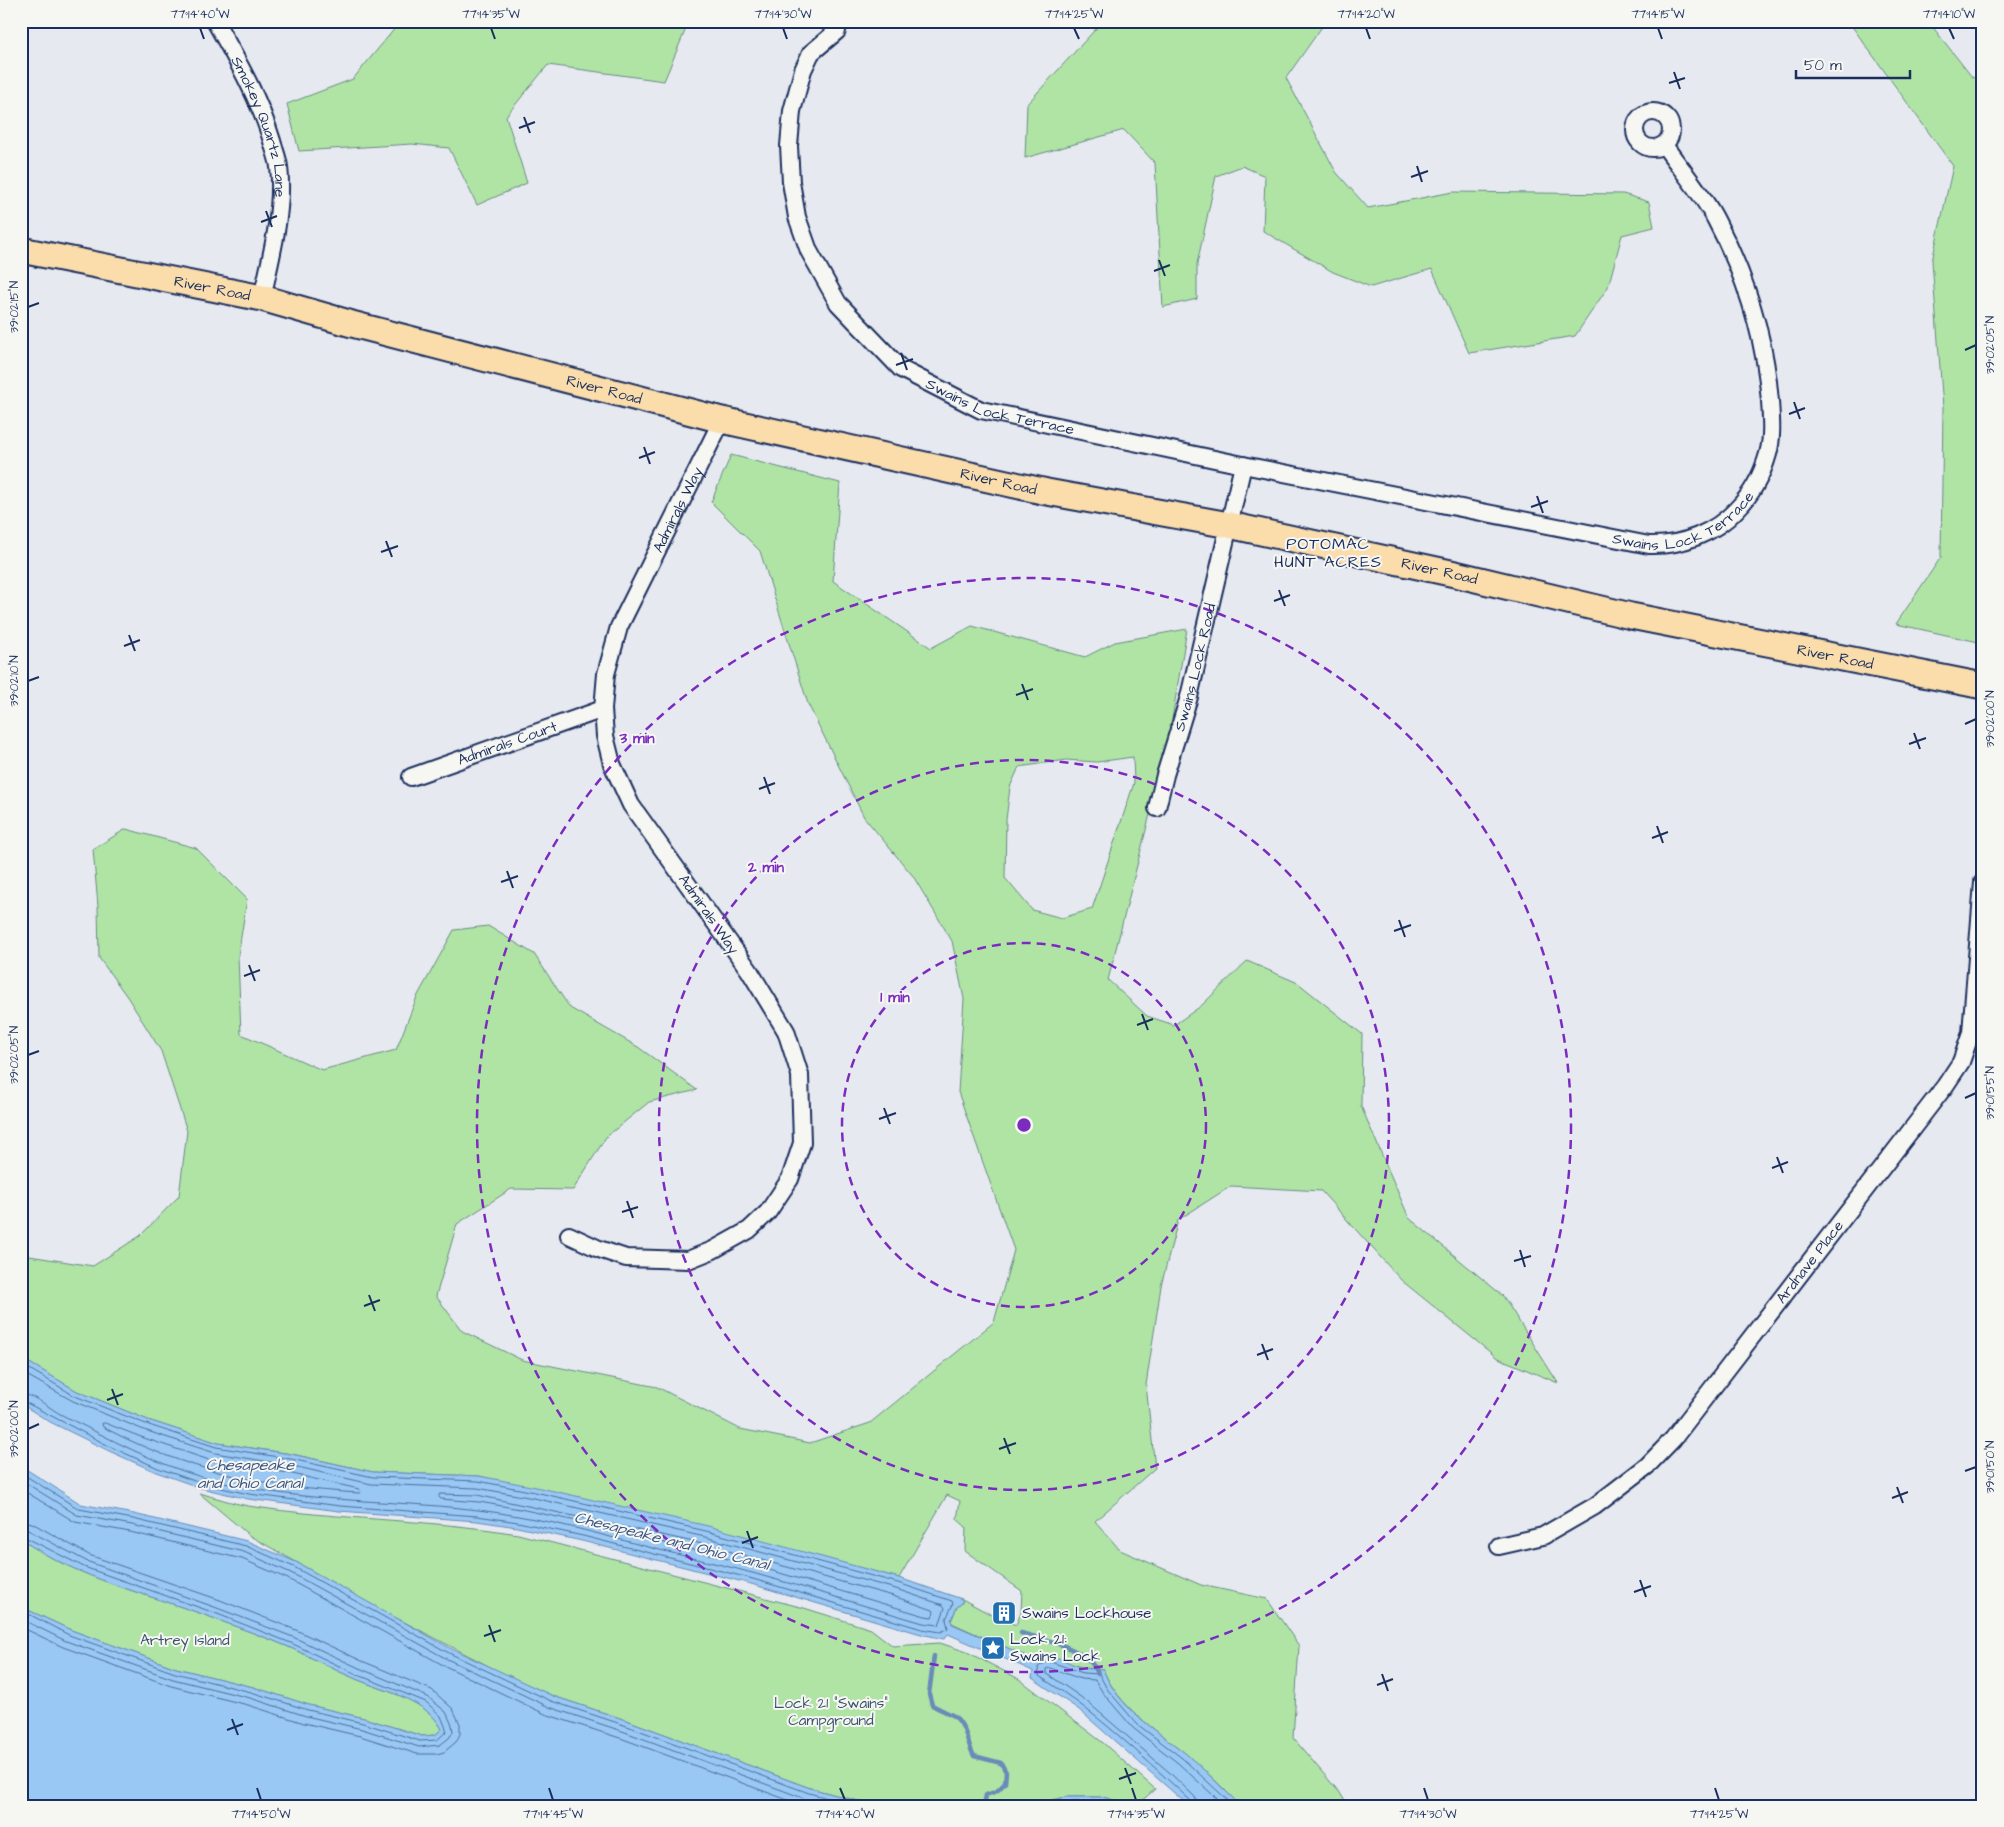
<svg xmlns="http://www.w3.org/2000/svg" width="2004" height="1827" font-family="'Architects Daughter',sans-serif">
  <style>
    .green { fill: #b0e4a5; stroke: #668a82; fill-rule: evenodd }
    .water { fill: #99c8f4; stroke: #678bb8 }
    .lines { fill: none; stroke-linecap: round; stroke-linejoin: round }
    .shore { stroke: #4d6c9a; stroke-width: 1 }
    .stream { stroke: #678bb8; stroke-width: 4.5 }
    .minor-casing { stroke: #1b2f5e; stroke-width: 20 }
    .primary-casing { stroke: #1b2f5e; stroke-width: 29 }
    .minor { stroke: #f6f6f2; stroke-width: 16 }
    .primary { stroke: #fbddab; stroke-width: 25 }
    .ticks { fill: none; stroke: #1b2f5e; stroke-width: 2 }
    .ring { fill: none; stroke: #7b2cbf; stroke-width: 2.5; stroke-dasharray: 9 6 }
    .labels { text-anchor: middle; stroke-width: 4; stroke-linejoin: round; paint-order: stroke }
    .street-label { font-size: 15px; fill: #1b2f5e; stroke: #f6f6f2 }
    .poi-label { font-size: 15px; fill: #1b2f5e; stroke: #f6f6f2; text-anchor: start }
    .park-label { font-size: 15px; fill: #39536c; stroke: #f6f6f2 }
    .neighbourhood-label { font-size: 16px; letter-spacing: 1px; fill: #1b2f5e; stroke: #f6f6f2 }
    .water-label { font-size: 16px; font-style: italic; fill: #3a5584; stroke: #f6f6f2 }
    .centre { fill: #7b2cbf; stroke: #f6f6f2; stroke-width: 2.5 }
    .ring-label { font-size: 15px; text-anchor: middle; font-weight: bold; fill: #7b2cbf; stroke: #f6f6f2; stroke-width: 4; stroke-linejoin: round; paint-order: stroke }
    .neatline { fill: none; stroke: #1b2f5e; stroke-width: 2 }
    .ticks-label { font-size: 12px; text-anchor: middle; fill: #1b2f5e }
  </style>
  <rect width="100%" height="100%" fill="#e7e9f0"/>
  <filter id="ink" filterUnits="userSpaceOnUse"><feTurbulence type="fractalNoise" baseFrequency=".02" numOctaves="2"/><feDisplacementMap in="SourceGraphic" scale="10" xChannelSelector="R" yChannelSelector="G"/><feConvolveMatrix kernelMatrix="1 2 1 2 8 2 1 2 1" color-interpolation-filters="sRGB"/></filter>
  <g filter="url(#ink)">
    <g class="green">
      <polygon points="401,21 678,21 685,31 664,81 548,65 506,116 527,183 477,205 449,148 412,144 299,151 287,104 353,79"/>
      <polygon points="1103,21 1326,21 1286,78 1336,172 1368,208 1453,192 1623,194 1649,202 1654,227 1622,235 1608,287 1575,336 1469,353 1432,269 1371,287 1333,272 1263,231 1265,176 1242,166 1216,176 1197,264 1197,299 1163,307 1155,163 1124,130 1025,158 1027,104"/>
      <polygon points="1848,21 1928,21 1972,77 1983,80 1983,643 1896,624 1941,557 1943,408 1932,261 1953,166"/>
      <path d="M731 455 840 483 833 581 931 648 972 626 1085 657 1115 642 1187 629 1168 743 1108 980 1147 1016 1174 1025 1201 1006 1247 961 1298 983 1362 1034 1361 1106 1409 1218 1503 1296 1558 1383 1496 1357 1401 1280 1321 1191 1231 1186 1178 1220 1161 1286 1146 1385 1155 1468 1095 1521 1120 1550 1201 1585 1267 1599 1299 1646 1293 1738 1340 1793 1348 1806H1241C1223 1788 1205 1770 1185 1753 1155 1729 1118 1707 1103 1669L1084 1668 1048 1656 1038 1662 952 1623 951 1621 957 1607 962 1603V1599L988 1613 1016 1625 1021 1613 1022 1591 965 1551 966 1527 957 1519 960 1501 947 1495 899 1578 801 1552 479 1476 373 1472 292 1454 218 1443 148 1420 77 1391 21 1358V1253L23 1255 93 1266 140 1236 179 1196 187 1131 161 1051 128 998 99 958 98 906 93 849 126 829 196 848 247 899 238 956 241 1034 322 1070 396 1050 417 997 454 930 488 926 534 954 570 1008 638 1047 697 1090 649 1102 606 1137 573 1190 511 1189 457 1224 436 1296 462 1331 522 1360 657 1387 740 1429 810 1443 870 1423 994 1322 1014 1250 958 1092 964 999 952 941 913 876 864 817 808 704 760 551 711 502ZM1133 757 1134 783 1092 909 1062 918 1032 910 1005 878 1006 820 1010 787 1019 767 1066 760 1097 762Z"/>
      <path d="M199 1493C215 1497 231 1503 248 1506 337 1520 429 1519 518 1534L804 1608 871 1629 893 1646 940 1643 967 1652 1019 1679 1102 1742 1155 1789 1136 1806 1103 1797H1066L1026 1806H877L810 1788 629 1721 553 1696 502 1673 385 1612 250 1536Z"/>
      <path d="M21 1539C77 1579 149 1594 213 1618 239 1628 266 1637 291 1648 313 1658 334 1670 356 1679 386 1692 426 1699 442 1729L435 1735 422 1736 364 1718 309 1705 253 1687 176 1668 71 1630 28 1610 21 1603Z"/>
    </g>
    <g class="water">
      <path d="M21 1358 77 1391 148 1420 218 1443 291 1454 373 1472 479 1476 536 1487 708 1526 899 1578 962 1599V1603L957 1607 951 1620 952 1624 1038 1661C1050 1648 1069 1665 1083 1668 1089 1670 1097 1668 1103 1669 1117 1707 1155 1729 1185 1753 1205 1770 1222 1788 1241 1806H1189L1078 1709 1032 1678 1033 1671 948 1634 944 1639 921 1634 751 1584 582 1541 517 1527 477 1521 339 1511 248 1499 201 1488 156 1472 109 1451 50 1422 21 1404Z"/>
      <path d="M21 1466 81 1504 134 1514 247 1541 296 1562 452 1649 553 1696 629 1721 810 1788 877 1806H21V1603L28 1610 71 1630 176 1668 253 1687 309 1705 364 1718 422 1736 435 1735 442 1729C427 1700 385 1691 356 1679 334 1670 313 1658 291 1648 266 1637 239 1628 213 1618 149 1594 77 1579 21 1539Z"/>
      <polygon points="1066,1797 1103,1797 1132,1806 1026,1806"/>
    </g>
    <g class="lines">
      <g class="shore">
        <polyline points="21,1364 75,1396 146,1424 216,1447 291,1459 373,1477 478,1481 535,1492 706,1531 898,1583 952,1601 953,1604 946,1619 948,1628 941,1632 922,1629 753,1579 583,1536 518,1522 477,1516 340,1506 249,1494 203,1484 158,1468 111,1447 21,1400"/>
        <path d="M21 1372 73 1401 144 1430 215 1453 289 1465 371 1484 477 1488 534 1498 705 1537 896 1589 943 1605 945 1608 939 1625 923 1623C867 1607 812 1589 756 1574 724 1565 692 1558 660 1550 613 1538 566 1524 518 1516 414 1497 307 1507 205 1478 155 1464 109 1438 62 1415 50 1409 36 1395 21 1394"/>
        <path d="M105 1423 141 1437 212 1461 288 1473 359 1489 361 1492 359 1493C268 1488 183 1470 103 1427L102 1424Z"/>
        <polyline points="21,1473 79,1509 133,1519 246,1546 294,1567 449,1653 551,1701 627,1726 809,1793 857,1806"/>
        <polyline points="21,1480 77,1515 132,1525 244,1552 291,1573 447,1659 549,1707 625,1732 806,1799 833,1806"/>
        <polyline points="21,1489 75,1522 130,1532 242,1559 288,1579 443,1665 545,1714 623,1739 804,1806"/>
        <polygon points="440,1494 477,1495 703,1544 893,1596 933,1610 934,1612 932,1617 925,1616 756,1566 586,1523 520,1509 479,1502 441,1499 439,1497"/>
        <polyline points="21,1521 32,1523 89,1555 220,1600 296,1630 362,1661 432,1690 453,1709 460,1724 460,1734 456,1742 444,1752 437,1754 417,1754 360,1736 304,1723 248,1705 171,1686 63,1647 21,1627"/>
        <polyline points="21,1529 28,1530 86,1561 217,1608 293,1637 359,1668 428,1697 446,1712 452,1725 453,1732 449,1738 440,1745 419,1747 362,1729 306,1716 250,1698 173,1679 66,1641 21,1619"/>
        <polyline points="21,1535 84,1567 215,1613 291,1643 356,1674 426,1702 441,1716 447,1731 437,1740 420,1741 363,1723 308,1710 251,1692 175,1673 69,1635 21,1610"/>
        <path d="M1048 1806C1070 1801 1093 1799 1114 1806"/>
        <path d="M1192 1806 1190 1800C1142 1756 1094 1710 1039 1676L1038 1667 1048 1661 1083 1673 1099 1674 1107 1689 1137 1724 1182 1758 1234 1806"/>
        <polyline points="1198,1806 1195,1797 1169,1772 1085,1700 1046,1673 1046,1669 1050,1668 1081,1679 1095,1680 1103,1693 1133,1728 1178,1763 1225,1806"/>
      </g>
      <g class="stream">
        <path d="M1021 1633C1045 1640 1089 1648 1098 1674"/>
        <path d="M934 1656 929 1694 932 1705C939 1709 947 1712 954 1716 966 1725 967 1743 974 1756L1001 1763 1006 1772 1005 1783 997 1791 986 1795 984 1806"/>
      </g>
      <defs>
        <g id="minor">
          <path id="s1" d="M215 21C237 60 259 98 272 141 274 149 278 158 279 167 284 208 271 258 262 298"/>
          <path id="s2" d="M837 31 811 53 803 70 792 111 789 146 791 182 797 217 809 251 838 303 901 369 981 410 1243 465 1649 545C1682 546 1715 533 1737 509 1753 493 1762 475 1768 454 1773 436 1771 418 1770 401 1765 338 1745 275 1716 220 1704 196 1680 168 1664 145"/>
          <circle cx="1653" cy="130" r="18"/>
          <path id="s3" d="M411 777 603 709"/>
          <path id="s4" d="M1157 808 1165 775 1189 697 1243 465"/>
          <path id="s5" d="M569 1235 599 1249 626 1258 688 1260 713 1250 749 1230 768 1212 790 1179 802 1143 800 1075 786 1031 749 970 631 805 612 764 605 736 603 709 606 674 619 627 722 420"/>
          <path id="s6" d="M1499 1546 1543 1536 1595 1506 1647 1466 1673 1439 1945 1086 1961 1062 1971 1033 1983 882"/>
        </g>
        <g id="primary">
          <path id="s7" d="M21 250 262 298 352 324 722 420 1047 492 1229 525 1455 574 1631 616 1983 686"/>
        </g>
      </defs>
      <use href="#minor" class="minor-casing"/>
      <use href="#primary" class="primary-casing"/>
      <use href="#minor" class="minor"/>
      <use href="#primary" class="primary"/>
    </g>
  </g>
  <path class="ticks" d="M200 28 204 39M491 28 495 39M783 28 787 39M1074 28 1079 39M1366 28 1370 39M1658 28 1662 39M1949 28 1954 39M1674 72 1680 89M1669 83 1685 78M524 117 530 133M519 128 535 122M1417 166 1422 182M1411 177 1428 171M266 211 272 227M261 222 277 216M1159 260 1165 276M1154 271 1170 265M28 307 39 303M1965 350 1976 345M901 353 907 370M896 365 913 359M1794 402 1800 419M1789 414 1805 408M644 447 650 464M639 458 655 452M1537 496 1543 513M1531 507 1548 501M386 541 392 557M381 552 398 546M1279 590 1285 606M1274 601 1290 595M129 635 135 651M124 646 140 640M28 681 39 677M1022 684 1028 700M1016 695 1033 689M1965 724 1976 719M1914 733 1920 749M1909 744 1926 738M764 777 770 794M759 789 775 783M1657 826 1663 843M1652 838 1668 832M507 871 513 888M501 882 518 876M1399 920 1405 937M1394 931 1411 925M249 965 255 981M244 976 260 970M1142 1014 1148 1030M1137 1025 1153 1019M28 1055 39 1051M1965 1098 1976 1093M884 1108 890 1124M879 1119 896 1113M1777 1157 1783 1173M1772 1168 1788 1162M627 1201 633 1218M622 1212 638 1207M1520 1250 1525 1267M1514 1261 1531 1256M369 1295 375 1311M364 1306 380 1300M1262 1344 1268 1360M1257 1355 1273 1349M112 1389 118 1405M107 1400 123 1394M28 1429 39 1424M1004 1438 1010 1454M999 1449 1016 1443M1965 1471 1976 1467M1897 1487 1903 1503M1892 1498 1908 1492M747 1531 753 1548M742 1543 758 1537M1640 1580 1646 1597M1634 1592 1651 1586M489 1625 495 1642M484 1636 501 1630M1382 1674 1388 1691M1377 1685 1393 1679M232 1719 238 1735M227 1730 243 1724M1125 1768 1131 1784M1119 1779 1136 1773M257 1788 261 1800M549 1788 553 1800M840 1788 845 1800M1132 1788 1136 1800M1424 1788 1428 1800M1715 1788 1719 1800"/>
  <g class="ring">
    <circle cx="1024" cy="1125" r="182"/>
    <circle cx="1024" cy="1125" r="365"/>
    <circle cx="1024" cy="1125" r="547"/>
  </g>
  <defs>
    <symbol id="building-square" viewBox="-11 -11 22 22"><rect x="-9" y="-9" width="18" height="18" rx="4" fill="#1f6fb2" stroke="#f6f6f2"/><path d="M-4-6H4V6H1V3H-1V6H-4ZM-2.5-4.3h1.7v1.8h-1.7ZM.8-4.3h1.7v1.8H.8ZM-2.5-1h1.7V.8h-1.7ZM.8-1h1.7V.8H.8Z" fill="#fff"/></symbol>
    <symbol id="sight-square" viewBox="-11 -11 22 22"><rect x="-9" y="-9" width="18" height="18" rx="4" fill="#1f6fb2" stroke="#f6f6f2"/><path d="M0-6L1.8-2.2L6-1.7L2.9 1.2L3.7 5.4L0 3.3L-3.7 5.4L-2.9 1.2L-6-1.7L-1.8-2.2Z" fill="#fff"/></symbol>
  </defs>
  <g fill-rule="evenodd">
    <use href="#building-square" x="990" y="1599" width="28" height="28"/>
    <use href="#sight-square" x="979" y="1634" width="28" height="28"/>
  </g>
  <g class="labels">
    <g class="street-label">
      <text dy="5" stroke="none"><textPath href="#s1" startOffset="116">Smokey Quartz Lane</textPath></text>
      <text dy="5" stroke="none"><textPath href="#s7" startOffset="195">River Road</textPath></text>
      <text dy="5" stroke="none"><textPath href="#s7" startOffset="600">River Road</textPath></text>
      <text dy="5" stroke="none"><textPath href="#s2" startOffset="496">Swains Lock Terrace</textPath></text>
      <text dy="5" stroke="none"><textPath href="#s7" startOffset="1005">River Road</textPath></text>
      <text dy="5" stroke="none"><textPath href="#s5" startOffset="1000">Admirals Way</textPath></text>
      <text dy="5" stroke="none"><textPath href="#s2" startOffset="1201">Swains Lock Terrace</textPath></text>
      <text dy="5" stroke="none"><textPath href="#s7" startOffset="1455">River Road</textPath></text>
      <text dy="5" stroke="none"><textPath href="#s7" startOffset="1860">River Road</textPath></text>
      <text dy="5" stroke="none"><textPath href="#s4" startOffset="146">Swains Lock Road</textPath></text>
      <text dy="5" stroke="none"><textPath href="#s3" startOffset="102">Admirals Court</textPath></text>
      <text transform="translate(709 914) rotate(55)" y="5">Admirals Way</text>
      <text dy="5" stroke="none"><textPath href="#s6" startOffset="432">Ardnave Place</textPath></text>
    </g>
    <g class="poi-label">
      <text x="1022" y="1618">Swains Lockhouse</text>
      <text x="1010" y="1644">Lock 21:<tspan x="1010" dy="17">Swains Lock</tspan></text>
    </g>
    <g class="park-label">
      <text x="185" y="1645">Artrey Island</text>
      <text x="831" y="1708">Lock 21 “Swains”<tspan x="831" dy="17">Campground</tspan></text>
    </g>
    <g class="neighbourhood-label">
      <text x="1328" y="549">POTOMAC<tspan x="1328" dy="18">HUNT ACRES</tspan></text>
    </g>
    <g class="water-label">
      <text x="250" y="1470">Chesapeake<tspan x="250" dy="18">and Ohio Canal</tspan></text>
      <text transform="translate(672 1540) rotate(14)" y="6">Chesapeake and Ohio Canal</text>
    </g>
  </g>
  <circle cx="1024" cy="1125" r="8" class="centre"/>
  <g class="ring-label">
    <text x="637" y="743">3 min</text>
    <text x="766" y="872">2 min</text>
    <text x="895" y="1002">1 min</text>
  </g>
  <rect width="2004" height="1827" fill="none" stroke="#f6f6f2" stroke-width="55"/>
  <path d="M1796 70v8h114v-8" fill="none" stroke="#1b2f5e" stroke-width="2.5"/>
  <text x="1804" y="70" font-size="15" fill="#1b2f5e" stroke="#f6f6f2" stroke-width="4" paint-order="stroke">50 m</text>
  <rect x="28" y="28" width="1948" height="1772" class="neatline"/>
  <g class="ticks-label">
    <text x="200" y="18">77°14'40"W</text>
    <text x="491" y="18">77°14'35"W</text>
    <text x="783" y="18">77°14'30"W</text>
    <text x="1074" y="18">77°14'25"W</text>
    <text x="1366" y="18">77°14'20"W</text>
    <text x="1658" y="18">77°14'15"W</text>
    <text x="1949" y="18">77°14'10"W</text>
    <text transform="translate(14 307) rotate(-90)" y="4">39°02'15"N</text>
    <text transform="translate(1990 345) rotate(-90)" y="4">39°02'05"N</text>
    <text transform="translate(14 681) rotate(-90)" y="4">39°02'10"N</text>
    <text transform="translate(1990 719) rotate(-90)" y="4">39°02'00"N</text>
    <text transform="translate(14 1055) rotate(-90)" y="4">39°02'05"N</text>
    <text transform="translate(1990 1093) rotate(-90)" y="4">39°01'55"N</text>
    <text transform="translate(14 1429) rotate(-90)" y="4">39°02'00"N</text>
    <text transform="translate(1990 1467) rotate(-90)" y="4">39°01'50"N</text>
    <text x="261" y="1818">77°14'50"W</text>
    <text x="553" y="1818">77°14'45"W</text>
    <text x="845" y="1818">77°14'40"W</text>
    <text x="1136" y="1818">77°14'35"W</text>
    <text x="1428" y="1818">77°14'30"W</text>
    <text x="1719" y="1818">77°14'25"W</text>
  </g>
</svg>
